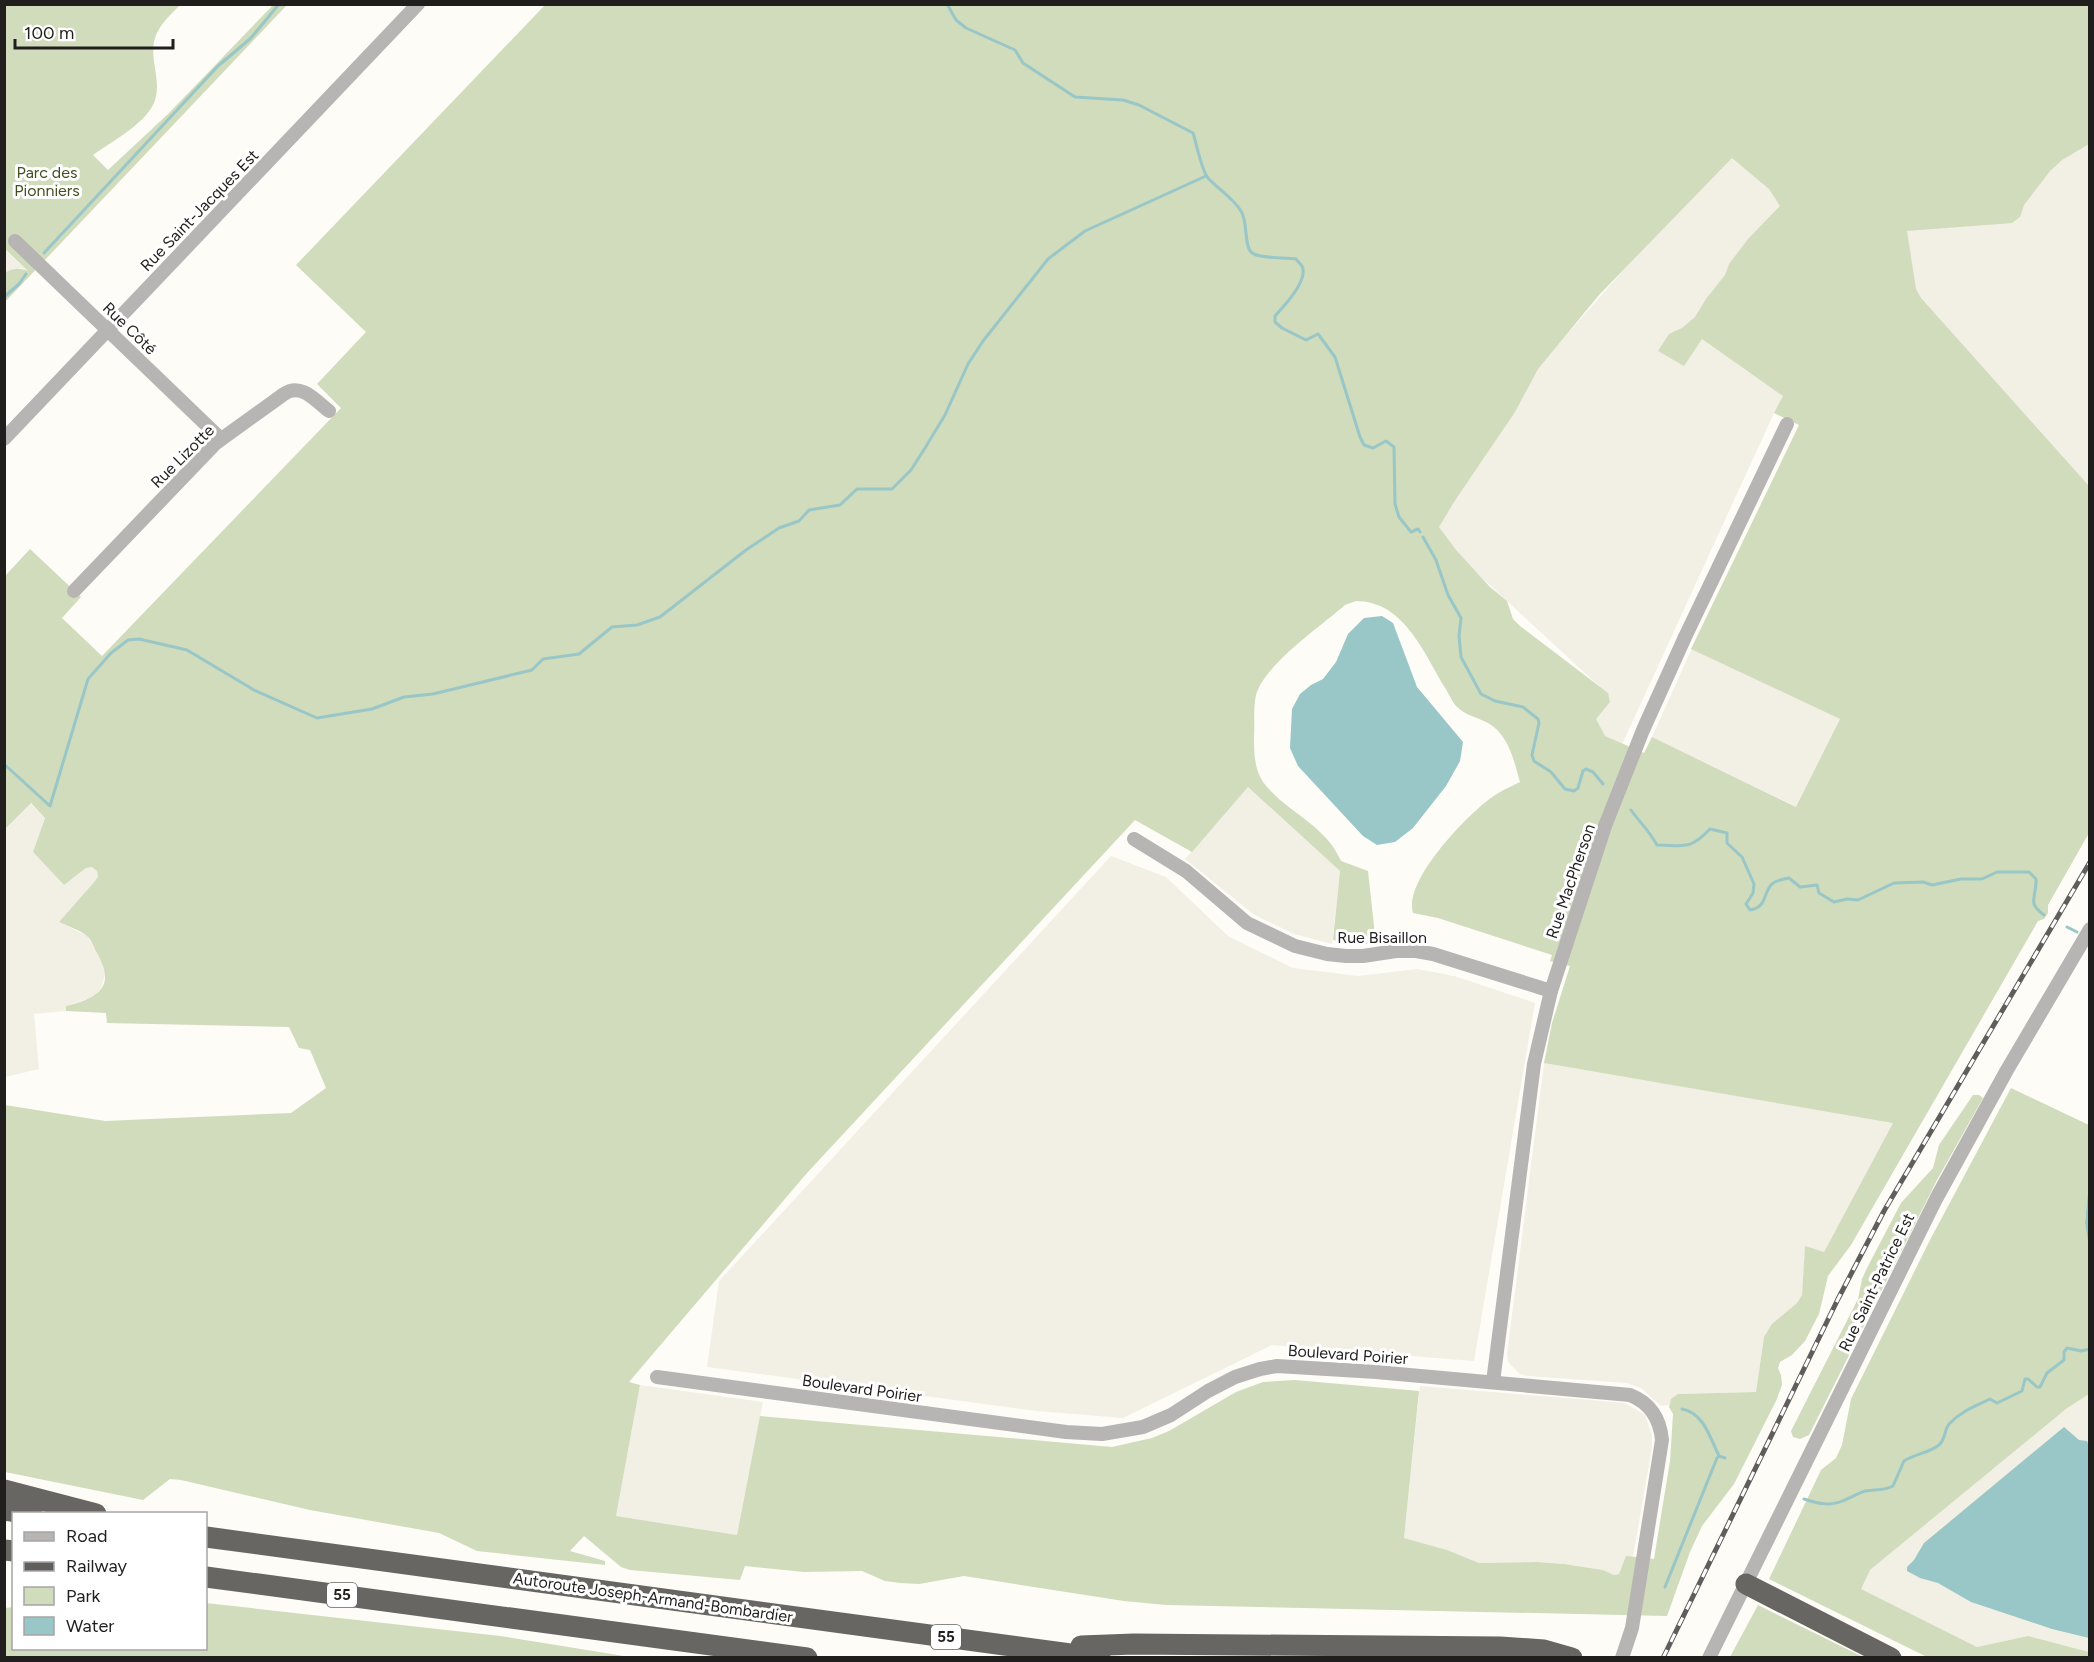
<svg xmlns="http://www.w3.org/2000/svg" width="2094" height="1662" font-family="Figtree,sans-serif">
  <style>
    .built { fill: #f2efe4 }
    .green { fill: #d0dcbc; fill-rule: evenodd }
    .water { fill: #99c6c7 }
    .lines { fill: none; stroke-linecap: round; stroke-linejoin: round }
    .stream { stroke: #99c6c7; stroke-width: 3 }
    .minor { stroke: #b6b5b3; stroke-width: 14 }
    .highway { stroke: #676662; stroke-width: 21 }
    .rail-casing { stroke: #5f5e5c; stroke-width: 5 }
    .rail { stroke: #fff; stroke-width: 3; stroke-dasharray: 9; stroke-linecap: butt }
    .labels { text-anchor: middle; stroke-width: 6; stroke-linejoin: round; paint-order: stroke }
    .shield { fill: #fff; stroke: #636262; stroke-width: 1.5 }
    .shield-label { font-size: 15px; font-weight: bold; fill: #201f1e }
    .park-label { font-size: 16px; fill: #41501e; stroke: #fff }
    .street-label { font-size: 16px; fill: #201f1e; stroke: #fff }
  </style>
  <rect width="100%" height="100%" fill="#fdfcf7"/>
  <g class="built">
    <polygon points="2089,137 2089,506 1916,301 1896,234"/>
    <polygon points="1728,151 1830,220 1815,383 1774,413 1620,749 1586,725 1600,687 1411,512"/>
    <polygon points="4,249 31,274 21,268 14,268 5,273"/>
    <polygon points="1692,648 1840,719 1797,807 1652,737"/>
    <polygon points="1248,787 1340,871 1332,944 1294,934 1253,914 1185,859"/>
    <polygon points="30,803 45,818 33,852 64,885 86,868 92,867 97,871 98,877 95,881 59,922 87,936 103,963 105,974 101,989 93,997 66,1006 66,1011 34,1014 39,1069 5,1077 5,829"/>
    <polygon points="1111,856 1166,877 1228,936 1293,968 1358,976 1417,969 1454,976 1535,1003 1474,1361 1272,1345 1123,1418 1037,1411 707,1367 719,1281"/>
    <polygon points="1544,1063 1894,1122 1824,1252 1805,1247 1802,1295 1797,1303 1773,1324 1764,1337 1756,1392 1678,1394 1671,1399 1669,1405 1661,1406 1641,1388 1626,1383 1528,1376 1520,1374 1508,1362 1507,1354"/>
    <polygon points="640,1385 763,1402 737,1535 616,1516"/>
    <polygon points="1420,1386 1625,1403 1645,1415 1652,1435 1652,1447 1633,1557 1626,1557 1619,1574 1614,1575 1603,1570 1564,1564 1537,1562 1479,1563 1447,1550 1404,1538"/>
    <polygon points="2089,1394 2089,1652 2028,1636 1977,1647 1860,1589 1870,1570 2066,1409"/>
  </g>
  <g class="green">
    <path d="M4 5H180C171 14 159 25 155 38 148 60 164 83 153 105 143 125 111 142 93 155L108 170 168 114 273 5H287L5 302V273C15 267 18 268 28 271L5 249Z"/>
    <path d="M545 5H2089V144L2062 160 2050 171 2024 205 2020 217 2012 223 1907 231 1916 289 1921 298 2089 486V833L2048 905V913L2044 919 2038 921 1851 1245 1828 1276 1819 1314 1805 1341 1792 1355 1780 1362 1778 1368 1781 1375 1782 1385 1776 1401 1734 1484 1702 1526 1690 1552 1667 1616 1166 1605 1124 1601 964 1576 919 1584 900 1583 885 1581 862 1571 804 1572 745 1566 740 1580 630 1570 621 1567 584 1536 570 1551 605 1561V1565L477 1551 439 1533 310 1510 181 1480 170 1479 143 1500 5 1472V1105L105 1121 291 1113 326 1088 310 1050 299 1048 289 1027 107 1023 106 1013 66 1011V1006C97 998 117 988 97 953 94 948 92 941 88 937 81 930 67 926 59 922L95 881 98 877 97 871 92 867 86 868 64 885 33 852 45 818 31 803 5 829V576L30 549 81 597 62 618 102 656 341 408 317 384 366 332 296 265ZM1732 158 1769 189 1780 206 1748 239 1729 264 1725 275 1706 299 1695 317 1682 328 1669 334 1658 351 1684 366 1702 339 1783 396 1774 413 1799 425 1691 649 1840 719 1796 807 1652 737 1644 753 1605 736 1596 719 1610 702 1608 693 1520 626 1513 619 1507 601 1490 587 1456 550 1439 527 1454 502 1515 412 1538 369 1599 295ZM1356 601C1403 601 1423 651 1444 686 1448 692 1451 700 1456 706 1466 716 1477 717 1488 723 1509 735 1514 761 1520 782 1510 787 1500 791 1491 798 1467 815 1403 881 1413 913L1438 918 1552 955 1550 961 1570 966 1552 1023 1544 1063 1893 1123 1824 1252 1805 1246 1802 1295 1797 1303 1772 1324 1764 1337 1756 1392 1678 1394 1671 1399 1669 1407 1673 1414 1670 1461 1654 1559 1626 1556 1619 1574 1614 1575 1603 1570 1564 1564 1537 1562 1479 1563 1447 1550 1404 1538 1419 1391 1295 1380 1263 1382 1236 1392 1169 1431 1152 1438 1112 1447 760 1416 737 1535 616 1516 640 1385 629 1382 807 1173 1135 820 1192 852 1248 787 1340 871 1333 940 1355 944H1376L1368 871 1341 861C1326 826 1292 815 1268 788 1254 773 1254 755 1254 736 1255 723 1253 708 1256 695 1265 664 1320 627 1345 605Z"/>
    <polygon points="2011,1088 2089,1125 2089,1179 2085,1223 2090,1247 2089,1394 2066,1409 1870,1570 1861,1589 1977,1647 2028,1636 2089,1652 2089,1657 1927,1657 1769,1579 1821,1470 1836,1458 1842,1445 1851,1399 1930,1240"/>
    <polygon points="1973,1095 1979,1095 1983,1098 1937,1180 1809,1435 1800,1439 1793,1437 1791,1431 1858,1299 1862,1279 1867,1268 1901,1203 1933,1168 1939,1145"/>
    <polygon points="206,1603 500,1636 630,1657 5,1657 5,1608 13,1607 14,1648 206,1648"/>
    <polygon points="1758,1605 1863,1657 1730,1657"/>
  </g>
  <g class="water">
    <polygon points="1382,616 1393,623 1417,687 1463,742 1460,761 1446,786 1413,828 1395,842 1377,845 1363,836 1298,766 1290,748 1292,709 1300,694 1311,685 1323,679 1336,662 1348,634 1364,618"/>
    <polygon points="2089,1179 2089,1247 2085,1223"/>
    <polygon points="2064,1427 2079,1440 2087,1441 2089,1447 2089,1638 2052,1629 1971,1602 1938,1583 1920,1578 1907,1571 1907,1567 1914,1560 1924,1543"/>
  </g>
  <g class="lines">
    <g class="stream">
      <path d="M947 4 956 20 966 28 1015 50 1023 63 1075 97 1123 100 1139 105 1193 133C1197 145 1201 169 1208 178 1218 189 1233 198 1241 211 1248 222 1244 245 1251 252 1257 259 1285 257 1296 259 1296 259 1302 266 1302 266 1309 280 1284 306 1275 316V322L1282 328 1306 340 1318 334 1335 357 1360 437 1364 445 1373 448 1386 441 1394 447 1395 504 1399 517 1411 532 1418 529 1420 532"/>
      <polyline points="44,253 218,66 251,38 279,4"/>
      <polyline points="4,297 19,284 26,274"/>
      <polyline points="1423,537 1436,560 1448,595 1461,618 1459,636 1461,657 1481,694 1495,701 1523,707 1538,719 1539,723 1532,755 1534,761 1551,772 1565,789 1574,791 1578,788 1583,771 1586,769 1593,772 1603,784"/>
      <polyline points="4,764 50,806 88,679 111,653 128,640 139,639 187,650 254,690 317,718 372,709 404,697 433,694 532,670 543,659 579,654 612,627 637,625 660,617 746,550 779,528 799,521 809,510 840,505 857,489 892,489 911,470 925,448 945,415 968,364 983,341 1048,259 1085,231 1206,176"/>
      <path d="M1631 810C1641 824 1648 829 1657 845 1684 845 1689 851 1710 829L1727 833V843L1742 857 1754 884 1753 893 1746 904 1750 910C1767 907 1763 894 1771 885 1775 880 1783 879 1789 878L1800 887 1817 885 1819 893 1834 902 1847 899 1858 900 1894 883 1923 882 1932 885 1961 879H1982L1997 872H2029L2036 879C2037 898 2026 902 2044 915"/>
      <polyline points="2067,927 2077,932"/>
      <path d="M1682 1409C1704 1413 1710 1438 1719 1456"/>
      <path d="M1804 1499C1819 1504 1832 1507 1847 1499 1853 1497 1858 1493 1865 1491 1875 1489 1884 1491 1893 1486L1904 1461C1915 1454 1929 1453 1939 1445 1946 1439 1944 1430 1949 1424 1961 1411 1976 1406 1990 1399L1997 1403 2022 1391 2025 1379H2028L2037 1387H2040L2047 1373 2064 1360V1352L2067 1348 2081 1351 2090 1349"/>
      <polyline points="1665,1587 1717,1458 1719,1456 1725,1458"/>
    </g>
    <g class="minor">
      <polyline points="15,241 221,439"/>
      <polyline points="4,439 418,4"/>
      <path d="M74 591 216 443 284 394C301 382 316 401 329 411"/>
      <polyline points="1134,839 1186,871 1247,923 1295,946 1327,954 1346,956 1363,956 1396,951 1416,951 1433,954 1551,991"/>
      <path d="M657 1377 1066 1432 1102 1434 1143 1427 1171 1415 1208 1391 1235 1377 1260 1369 1277 1366 1376 1372 1630 1395C1650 1403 1660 1418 1662 1440L1632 1628 1622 1658"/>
      <polyline points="1493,1382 1534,1064 1551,991 1605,826 1643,730 1685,637 1787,424"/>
      <polyline points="1709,1658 1936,1199 2007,1070 2090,929"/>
    </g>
    <g class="highway">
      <polyline points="4,1490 96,1514"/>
      <polyline points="4,1510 32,1514"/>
      <polyline points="206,1537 1100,1658"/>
      <polyline points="4,1550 14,1551"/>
      <polyline points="206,1577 807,1658"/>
      <polyline points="1746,1584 1891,1658"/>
      <polyline points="1081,1646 1134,1644 1500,1647 1544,1650 1572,1658"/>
    </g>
    <defs>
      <polyline id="rail" points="1663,1658 1838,1299 1884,1211 2090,862"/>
    </defs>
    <use href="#rail" class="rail-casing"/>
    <use href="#rail" class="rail"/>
  </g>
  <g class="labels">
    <g class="shield">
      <rect x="327" y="1583" width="30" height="24" rx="4.5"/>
      <rect x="931" y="1625" width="30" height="24" rx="4.5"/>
    </g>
    <g class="shield-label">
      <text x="342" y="1600">55</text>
      <text x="946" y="1642">55</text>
    </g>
    <g class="park-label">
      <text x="47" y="178">Parc des<tspan x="47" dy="18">Pionniers</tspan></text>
    </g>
    <g class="street-label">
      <text transform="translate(199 210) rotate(-46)" y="6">Rue Saint-Jacques Est</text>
      <text transform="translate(130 328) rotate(44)" y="6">Rue Côté</text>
      <text transform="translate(182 456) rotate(-45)" y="6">Rue Lizotte</text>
      <text transform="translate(1570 881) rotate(-71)" y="6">Rue MacPherson</text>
      <text x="1382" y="943">Rue Bisaillon</text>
      <text transform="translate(1876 1282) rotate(-64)" y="6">Rue Saint-Patrice Est</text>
      <text transform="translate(1348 1354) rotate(4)" y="6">Boulevard Poirier</text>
      <text transform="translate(862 1388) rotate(8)" y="6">Boulevard Poirier</text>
      <text transform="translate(653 1597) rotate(8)" y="6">Autoroute Joseph-Armand-Bombardier</text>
    </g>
  </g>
  <rect width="2094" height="1662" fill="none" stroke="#201f1e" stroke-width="12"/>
  <rect x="12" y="1512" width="195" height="138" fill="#ffffff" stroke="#a6a5a5" stroke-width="1.5"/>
  <rect x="24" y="1532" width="30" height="9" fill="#b6b5b3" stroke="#a6a5a5" stroke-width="1.5"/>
  <text x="66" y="1542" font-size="18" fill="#201f1e">Road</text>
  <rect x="24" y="1562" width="30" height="9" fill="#5f5e5c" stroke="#a6a5a5" stroke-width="1.5"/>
  <text x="66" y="1572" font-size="18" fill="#201f1e">Railway</text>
  <rect x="24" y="1587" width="30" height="18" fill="#d0dcbc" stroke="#a6a5a5" stroke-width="1.5"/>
  <text x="66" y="1602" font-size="18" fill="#201f1e">Park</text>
  <rect x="24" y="1617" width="30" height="18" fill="#99c6c7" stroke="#a6a5a5" stroke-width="1.5"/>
  <text x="66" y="1632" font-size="18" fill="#201f1e">Water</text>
  <path d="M15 39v9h158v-9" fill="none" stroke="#201f1e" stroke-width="3"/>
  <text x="24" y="39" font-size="18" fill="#201f1e" stroke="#ffffff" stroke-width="4.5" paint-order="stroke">100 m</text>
</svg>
